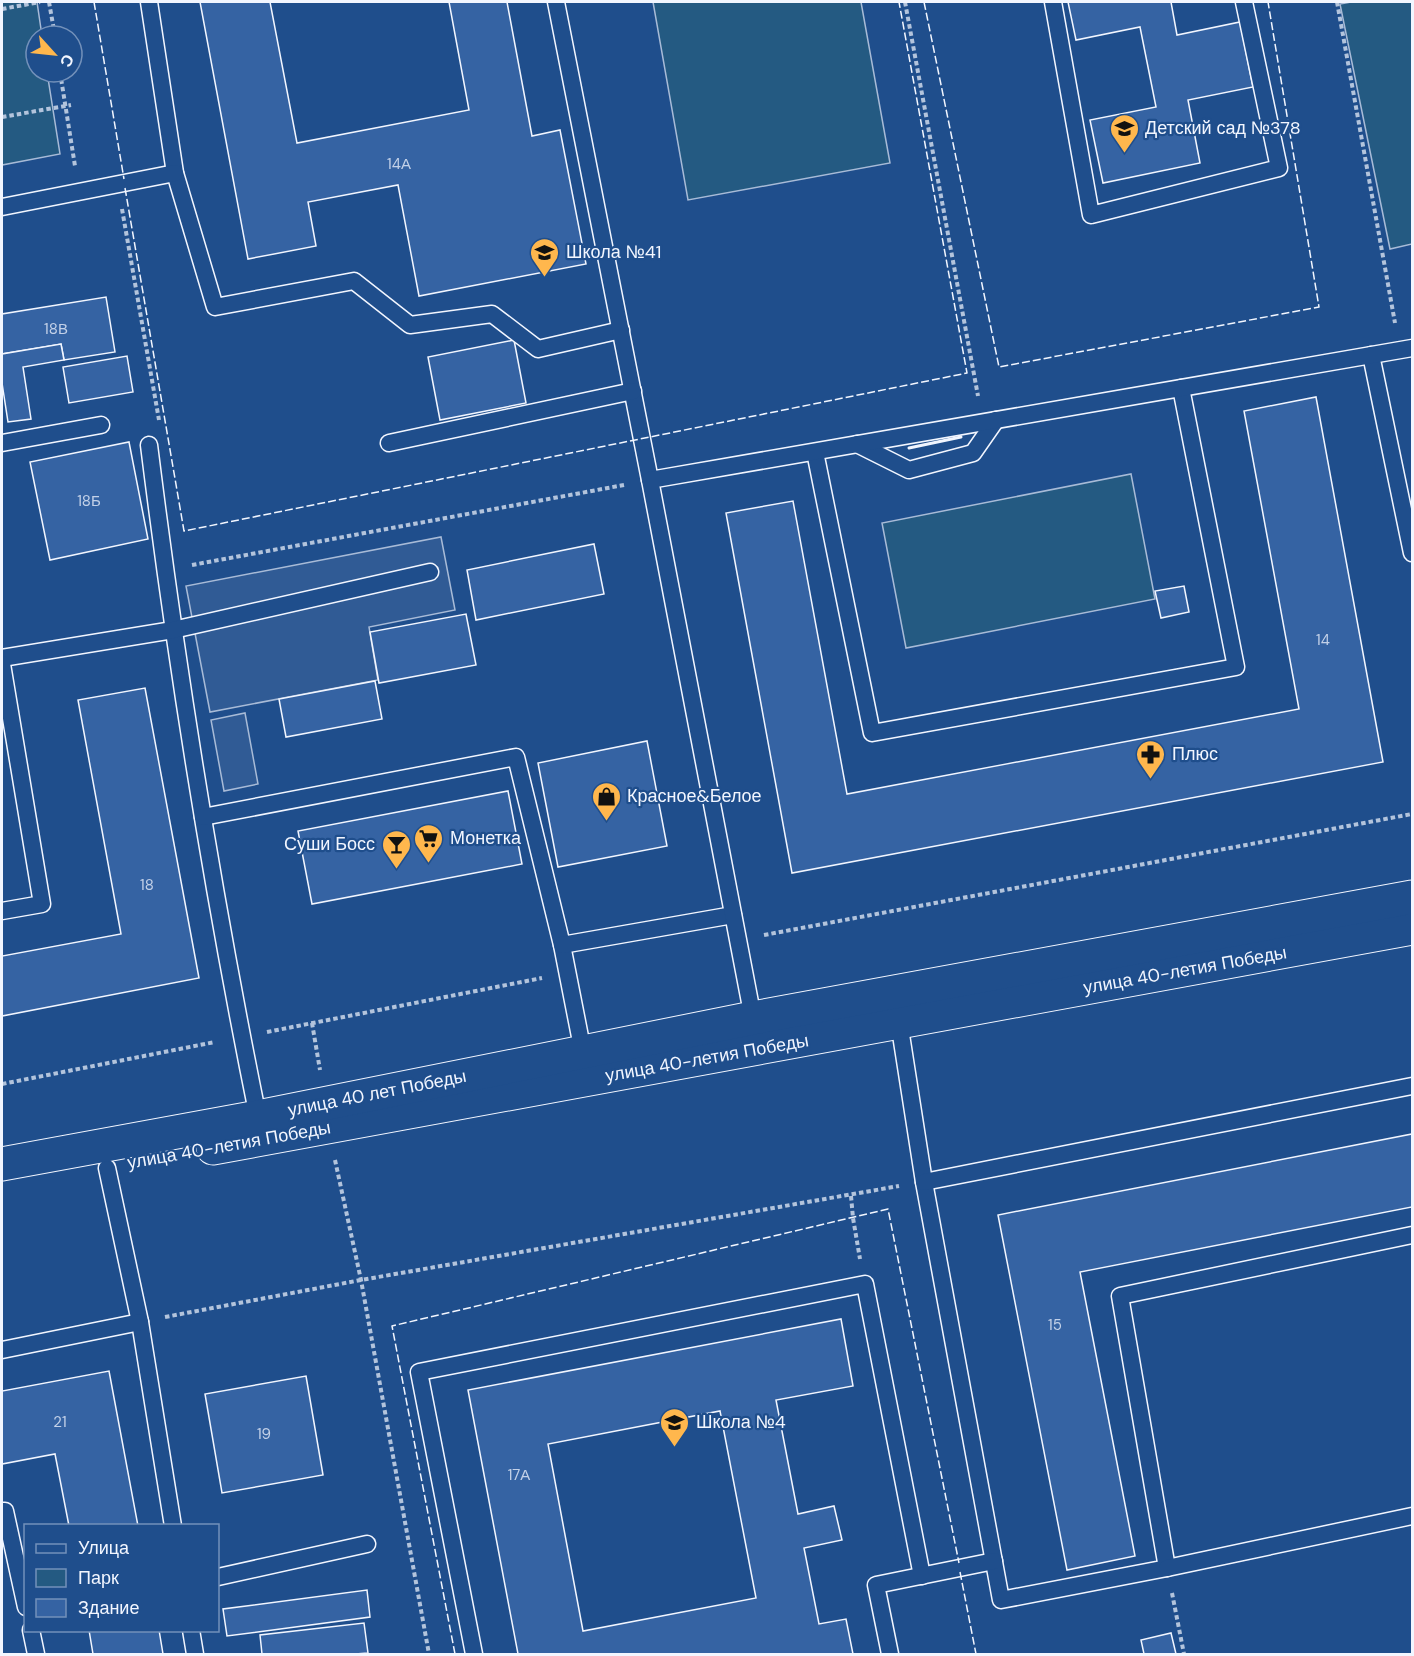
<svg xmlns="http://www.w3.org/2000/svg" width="1414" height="1656" font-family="'DM Sans',sans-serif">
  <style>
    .green { fill: #245a82; stroke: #a8bbd7; stroke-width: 1.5 }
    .parking { fill: #305b95; stroke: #a8bbd7; stroke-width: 1.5 }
    .building { fill: #3563a3; stroke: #f2f6ff; stroke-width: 1.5; fill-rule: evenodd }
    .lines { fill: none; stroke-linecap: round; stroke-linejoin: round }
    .service-casing { stroke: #f2f6ff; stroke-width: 19 }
    .tertiary-casing { stroke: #f2f6ff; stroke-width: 35 }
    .path { stroke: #b3c4dc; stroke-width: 4; stroke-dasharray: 4.5 3; stroke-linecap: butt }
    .service { stroke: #1f4e8c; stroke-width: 16 }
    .tertiary { stroke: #1f4e8c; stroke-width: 33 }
    .fence { stroke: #f2f6ff; stroke-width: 1.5; stroke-dasharray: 8 3; stroke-linecap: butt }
    .wall { stroke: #f2f6ff; stroke-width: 3 }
    .labels { text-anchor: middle; stroke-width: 4.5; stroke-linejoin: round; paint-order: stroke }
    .number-label { font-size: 15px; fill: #c3d1e8 }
    .poi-label { font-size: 18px; fill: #f2f6ff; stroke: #1f4e8c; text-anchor: start }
    .street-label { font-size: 18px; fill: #f2f6ff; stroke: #1f4e8c }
  </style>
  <rect width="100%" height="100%" fill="#1f4e8c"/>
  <g class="green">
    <polygon points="2,2 37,2 42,36 36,36 36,72 47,72 60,154 2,165"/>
    <polygon points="653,2 861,2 890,163 688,200"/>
    <polygon points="1351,2 1412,2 1412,244 1390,249 1340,4"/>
    <polygon points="1131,474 1155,599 906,648 882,523"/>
  </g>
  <g class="parking">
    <polygon points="441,537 455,610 369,627 378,680 210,712 186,586"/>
    <polygon points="245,713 258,784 224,791 211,720"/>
  </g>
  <g class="building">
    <polygon points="200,2 270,2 297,143 469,110 449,2 507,2 532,136 560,130 586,264 419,296 398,185 308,202 316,246 248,259"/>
    <polygon points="1068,2 1171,2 1177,35 1240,22 1253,87 1188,100 1200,163 1103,183 1090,120 1156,107 1140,27 1076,40"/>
    <polygon points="106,297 115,352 64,360 61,344 2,354 2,314"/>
    <polygon points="514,340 526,403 440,420 428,357"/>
    <polygon points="61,344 64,360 23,367 31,419 8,422 2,383 2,354"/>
    <polygon points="127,356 133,392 69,403 63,367"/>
    <polygon points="1316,397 1383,762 792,873 726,513 793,501 847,794 1299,709 1244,411"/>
    <polygon points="129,442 148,539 50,560 30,462"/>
    <polygon points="594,544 604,594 476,620 467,570"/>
    <polygon points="1184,586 1189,612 1161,618 1155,591"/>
    <polygon points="466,614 476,665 379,683 370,632"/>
    <polygon points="375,681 382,719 286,737 279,699"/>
    <polygon points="145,688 199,978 2,1016 2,956 121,934 78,700"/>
    <polygon points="647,741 667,846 558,867 538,763"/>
    <polygon points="508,791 522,864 312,904 298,831"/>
    <polygon points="1412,1134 1412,1207 1080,1272 1135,1556 1067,1570 998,1215"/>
    <path d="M841 1319 853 1386 776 1400 798 1514 834 1506 842 1540 804 1548 819 1624 846 1619 853 1654H518L468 1390ZM720 1411 756 1598 583 1631 548 1444Z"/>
    <polygon points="109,1371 138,1526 69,1526 55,1454 2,1464 2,1391"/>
    <polygon points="306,1376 323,1475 222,1493 205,1394"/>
    <polygon points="367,1590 370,1617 227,1636 223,1609"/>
    <polygon points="364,1623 368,1653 355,1654 262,1654 260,1635"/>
    <polygon points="89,1630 159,1630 163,1654 93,1654"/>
    <polygon points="1171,1633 1176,1654 1144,1654 1141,1640"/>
  </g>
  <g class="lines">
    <defs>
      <g id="service">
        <polyline points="149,2 175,173 215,307 354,281 410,325 492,314 538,349 621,330"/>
        <polyline points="556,2 650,480"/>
        <polyline points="1053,2 1091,215 1279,168 1244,2"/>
        <polyline points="2,207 175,173"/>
        <polyline points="1371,355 1412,553"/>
        <polyline points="2,443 101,425"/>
        <polyline points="389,443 633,391"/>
        <polyline points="857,444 909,470 973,453 996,420"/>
        <path d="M149 445C177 670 213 895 258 1117"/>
        <polyline points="815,452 872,733 1236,667 1181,388"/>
        <polyline points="2,658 173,630 430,572"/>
        <polyline points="2,664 42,904 2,911"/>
        <polyline points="203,817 516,757 562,945 583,1052"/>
        <polyline points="562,945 733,915"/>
        <polyline points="753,1018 650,480 1412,348"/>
        <polyline points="899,1022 924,1182 1001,1600 1167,1568 1120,1296 1412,1235"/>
        <polyline points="107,1168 140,1322 173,1526"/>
        <polyline points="924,1182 1412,1086"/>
        <polyline points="2,1350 140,1322"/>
        <polyline points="2,1511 5,1511 26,1607"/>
        <polyline points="1167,1568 1412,1516"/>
        <polyline points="218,1577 367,1544"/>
        <polyline points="31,1630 36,1654"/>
        <polyline points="191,1630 195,1654"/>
        <polyline points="474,1654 419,1372 865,1284 922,1576"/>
        <polyline points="890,1654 876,1585 994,1561"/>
      </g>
      <g id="tertiary">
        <polyline points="213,1148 1412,928"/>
        <polyline points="2,1164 258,1117 753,1018 1412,897"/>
      </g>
    </defs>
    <use href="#service" class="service-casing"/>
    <use href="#tertiary" class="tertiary-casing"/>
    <g class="path">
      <polyline points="49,2 55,36"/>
      <polyline points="905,2 978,396"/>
      <polyline points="1337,2 1395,323"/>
      <polyline points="2,9 40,2"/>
      <polyline points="60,72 75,166"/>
      <polyline points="2,117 71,105"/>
      <polyline points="122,209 159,420"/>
      <polyline points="192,565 624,485"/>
      <polyline points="764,935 1412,814"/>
      <polyline points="312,1023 320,1070"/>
      <polyline points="267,1032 542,978"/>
      <polyline points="2,1084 215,1042"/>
      <polyline points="335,1160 361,1280 429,1654"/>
      <polyline points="851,1196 853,1218 860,1259"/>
      <polyline points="165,1317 361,1280 899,1186"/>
      <polyline points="1172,1593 1184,1654"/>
    </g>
    <use href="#service" class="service"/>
    <use href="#tertiary" class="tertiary"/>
    <g class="fence">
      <polyline points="94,2 124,179"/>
      <polyline points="924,2 999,367 1319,307 1268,2"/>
      <polyline points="125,188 184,531 967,373 899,2"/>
      <polyline points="960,1572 976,1654"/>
      <polyline points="455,1654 392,1326 888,1209 959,1563"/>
    </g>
    <polyline class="wall" points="909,448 961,437"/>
  </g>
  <defs>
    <symbol id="school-pin" viewBox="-11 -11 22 30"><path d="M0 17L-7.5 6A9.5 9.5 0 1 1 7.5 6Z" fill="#ffb74d" stroke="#1f4e8c"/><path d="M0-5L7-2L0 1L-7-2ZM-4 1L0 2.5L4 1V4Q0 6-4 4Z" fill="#111"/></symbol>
    <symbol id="pharmacy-pin" viewBox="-11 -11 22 30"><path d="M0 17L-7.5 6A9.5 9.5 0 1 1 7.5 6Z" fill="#ffb74d" stroke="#1f4e8c"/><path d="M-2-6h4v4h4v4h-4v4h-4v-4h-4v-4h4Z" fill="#111"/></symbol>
    <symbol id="shop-pin" viewBox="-11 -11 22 30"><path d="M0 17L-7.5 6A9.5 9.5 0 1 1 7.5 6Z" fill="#ffb74d" stroke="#1f4e8c"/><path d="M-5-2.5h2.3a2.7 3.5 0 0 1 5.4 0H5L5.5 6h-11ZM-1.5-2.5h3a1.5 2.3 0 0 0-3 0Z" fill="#111"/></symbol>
    <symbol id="supermarket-pin" viewBox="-11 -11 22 30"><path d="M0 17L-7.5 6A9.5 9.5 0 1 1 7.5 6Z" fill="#ffb74d" stroke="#1f4e8c"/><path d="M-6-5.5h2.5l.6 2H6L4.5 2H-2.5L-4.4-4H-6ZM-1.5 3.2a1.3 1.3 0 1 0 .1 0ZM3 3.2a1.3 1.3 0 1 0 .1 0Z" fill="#111"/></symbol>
    <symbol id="bar-pin" viewBox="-11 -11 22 30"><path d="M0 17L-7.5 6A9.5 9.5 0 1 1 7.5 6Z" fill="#ffb74d" stroke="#1f4e8c"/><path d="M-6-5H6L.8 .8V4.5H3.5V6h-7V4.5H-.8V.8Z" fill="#111"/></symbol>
  </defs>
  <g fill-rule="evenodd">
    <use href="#school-pin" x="1108" y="112" width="33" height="45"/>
    <use href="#school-pin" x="528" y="236" width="33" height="45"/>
    <use href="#pharmacy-pin" x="1134" y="738" width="33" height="45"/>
    <use href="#shop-pin" x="590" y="780" width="33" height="45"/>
    <use href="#supermarket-pin" x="412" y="822" width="33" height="45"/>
    <use href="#bar-pin" x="380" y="828" width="33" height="45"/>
    <use href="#school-pin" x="658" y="1406" width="33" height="45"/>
  </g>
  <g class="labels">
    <g class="number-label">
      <text x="399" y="169">14А</text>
      <text x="56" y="334">18В</text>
      <text x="89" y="506">18Б</text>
      <text x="1323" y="645">14</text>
      <text x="147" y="890">18</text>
      <text x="1055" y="1330">15</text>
      <text x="60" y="1427">21</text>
      <text x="264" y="1439">19</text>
      <text x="519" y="1480">17А</text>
    </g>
    <g class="poi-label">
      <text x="1145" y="134">Детский сад №378</text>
      <text x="566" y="258">Школа №41</text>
      <text x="1172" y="760">Плюс</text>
      <text x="627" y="802">Красное&amp;Белое</text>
      <text x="450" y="844">Монетка</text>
      <text x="375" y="850" text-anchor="end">Суши Босс</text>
      <text x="696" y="1428">Школа №4</text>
    </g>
    <g class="street-label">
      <text transform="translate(1185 970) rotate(-10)" y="6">улица 40-летия Победы</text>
      <text transform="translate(707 1058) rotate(-10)" y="6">улица 40-летия Победы</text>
      <text transform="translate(377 1093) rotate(-11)" y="6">улица 40 лет Победы</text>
      <text transform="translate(229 1145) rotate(-10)" y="6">улица 40-летия Победы</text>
    </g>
  </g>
  <rect width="1414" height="1656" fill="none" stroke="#f2f6ff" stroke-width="6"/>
  <rect x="24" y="1524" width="195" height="108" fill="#1f4e8c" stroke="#7391ba" stroke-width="1.5"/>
  <rect x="36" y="1544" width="30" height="9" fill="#1f4e8c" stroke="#7391ba" stroke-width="1.5"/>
  <text x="78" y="1554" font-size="18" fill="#f2f6ff">Улица</text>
  <rect x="36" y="1569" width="30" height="18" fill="#245a82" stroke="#7391ba" stroke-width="1.5"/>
  <text x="78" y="1584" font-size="18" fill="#f2f6ff">Парк</text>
  <rect x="36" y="1599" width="30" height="18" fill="#3563a3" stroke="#7391ba" stroke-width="1.5"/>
  <text x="78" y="1614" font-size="18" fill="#f2f6ff">Здание</text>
  <g transform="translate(54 54) rotate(117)"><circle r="28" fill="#1f4e8c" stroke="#7391ba" stroke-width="1.5"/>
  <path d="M0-4.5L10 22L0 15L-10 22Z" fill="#ffb74d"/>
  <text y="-9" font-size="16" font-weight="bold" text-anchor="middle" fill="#f2f6ff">С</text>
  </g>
</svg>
